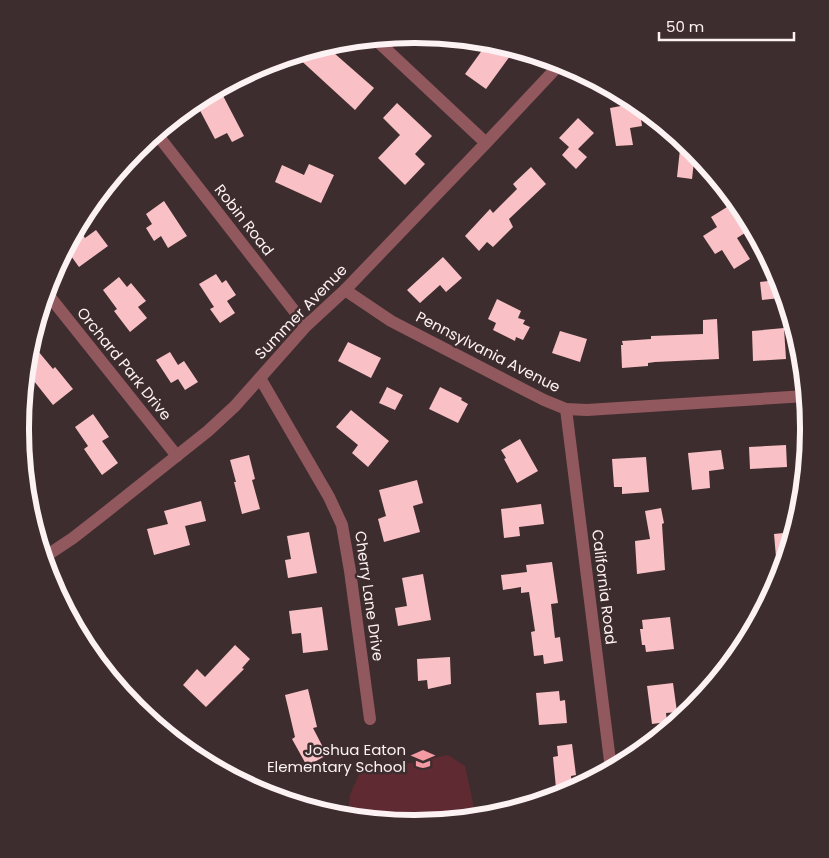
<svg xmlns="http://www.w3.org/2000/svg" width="829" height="858" font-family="Poppins,sans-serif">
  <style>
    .green { fill: #5f2a31 }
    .building { fill: #f9c1c5 }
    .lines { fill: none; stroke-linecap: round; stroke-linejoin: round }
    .minor { stroke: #91585e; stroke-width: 12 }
    .labels { text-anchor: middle; stroke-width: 5; stroke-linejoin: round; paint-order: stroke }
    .street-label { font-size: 15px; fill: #fdf2f3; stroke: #3e2d2e }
    .poi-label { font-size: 15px; fill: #fdf2f3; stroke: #3e2d2e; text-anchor: end }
    .rim { fill: none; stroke: #fdf2f3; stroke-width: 6 }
  </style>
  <rect width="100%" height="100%" fill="#3e2d2e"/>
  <polygon class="green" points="448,755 465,766 476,817 414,823 348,817 350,795 359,774"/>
  <g class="building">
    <polygon points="488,42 515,49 486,89 465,74"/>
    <polygon points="326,46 374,88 355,110 295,55"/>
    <polygon points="219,88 244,136 232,142 227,133 215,139 195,101"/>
    <polygon points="397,103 432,136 415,154 425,164 405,185 378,158 400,135 383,118"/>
    <polygon points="637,103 639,106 642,126 630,128 633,145 616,146 610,108"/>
    <polygon points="578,118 594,133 578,149 587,157 576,169 562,155 569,147 559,138"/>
    <polygon points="681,140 695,152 692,179 677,177"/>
    <polygon points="309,164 334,175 321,203 275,182 282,165 304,175"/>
    <polygon points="531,167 546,184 509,219 513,227 493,247 487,242 479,251 465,236 490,209 493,213 517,189 513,184"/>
    <polygon points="164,201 187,236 168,248 161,236 154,241 146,228 152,224 146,214"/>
    <polygon points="727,207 745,233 737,238 750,259 734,269 722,250 715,254 703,236 717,227 711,217"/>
    <polygon points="77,227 85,238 96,230 108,246 79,267 66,249"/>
    <polygon points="443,257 462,278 446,292 440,285 420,303 407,290"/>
    <polygon points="216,274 222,283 226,280 236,295 227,301 235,313 220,323 210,309 214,307 199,284"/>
    <polygon points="119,277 127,287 131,283 146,301 138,307 147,318 130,332 114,311 117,309 103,290"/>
    <polygon points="778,280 780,298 762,300 760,282"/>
    <polygon points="497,299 521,311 518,318 525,320 523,324 530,327 523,340 516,337 515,341 493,330 496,323 488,319"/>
    <polygon points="717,319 719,359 655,362 648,363 648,366 622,368 621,345 623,345 622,341 651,339 651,336 703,334 703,320"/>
    <polygon points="784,328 786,359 753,361 752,331"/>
    <polygon points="560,331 587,339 580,362 552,353"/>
    <polygon points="348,342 381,358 371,378 338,361"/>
    <polygon points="38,351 53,369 55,367 73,389 53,405 26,371 27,360"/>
    <polygon points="170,352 178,365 184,361 198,382 185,390 178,379 171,383 156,360"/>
    <polygon points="387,387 403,395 395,410 379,403"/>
    <polygon points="440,387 462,398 461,400 468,404 458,423 429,409"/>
    <polygon points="351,410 389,441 368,467 352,453 358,445 336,427"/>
    <polygon points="93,414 109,437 102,441 118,463 102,475 84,449 88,446 75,427"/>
    <polygon points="520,439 538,471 517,483 504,459 506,458 501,450"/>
    <polygon points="786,445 787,467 750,469 749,447"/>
    <polygon points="721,450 724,469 709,471 710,488 692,490 688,453"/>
    <polygon points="249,455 255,479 252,480 260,509 242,514 234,482 236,482 230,460"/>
    <polygon points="646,457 649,492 622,494 622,487 614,487 612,459"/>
    <polygon points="417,480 423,503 413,506 420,532 384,542 378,519 386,516 379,490"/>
    <polygon points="201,501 206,521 185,526 190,545 154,555 147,529 168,524 164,511"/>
    <polygon points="541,504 544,524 519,527 520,536 504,538 501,509"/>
    <polygon points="661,508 664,523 662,524 665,570 637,574 635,541 650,539 645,511"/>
    <polygon points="309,532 317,573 288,578 285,560 291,559 287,536"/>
    <polygon points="793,532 779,580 778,580 774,534"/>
    <polygon points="552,562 558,603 551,604 555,638 560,637 563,661 544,664 543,655 534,656 531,632 535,631 529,592 521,593 521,587 503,590 501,575 527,572 526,565"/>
    <polygon points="423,574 431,620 398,626 395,608 407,606 402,578"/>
    <polygon points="322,607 328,650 303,653 301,633 292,634 289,611"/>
    <polygon points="670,617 674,649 646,652 645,645 642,645 640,629 643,629 642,620"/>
    <polygon points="235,645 250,659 242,668 244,669 206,707 183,685 197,669 205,677"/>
    <polygon points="450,657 451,684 428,689 427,680 418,681 417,659"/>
    <polygon points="673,683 677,712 666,713 667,722 652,724 647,686"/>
    <polygon points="308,689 317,727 313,728 327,755 307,766 292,739 295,737 285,695"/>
    <polygon points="559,691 560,701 565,700 567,723 539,725 536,693"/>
    <polygon points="572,744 576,775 571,776 572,786 556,788 553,757 558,756 557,746"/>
  </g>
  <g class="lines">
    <g class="minor">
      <polyline points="374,38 486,143"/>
      <polyline points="156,133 306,326"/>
      <polyline points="345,290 391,321 544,400 566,409 587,410 806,396"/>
      <polyline points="46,292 177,456"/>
      <polyline points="260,378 329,497 342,525 350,571 370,719"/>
      <polyline points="566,409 611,769"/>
      <polyline points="43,558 73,538 105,513 208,431 235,406 306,326 345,290 486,143 561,63"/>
    </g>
  </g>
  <defs>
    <symbol id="school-bare" viewBox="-9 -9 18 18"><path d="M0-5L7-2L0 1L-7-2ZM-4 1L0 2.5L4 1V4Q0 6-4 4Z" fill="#f49aa3" stroke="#3e2d2e" stroke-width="2.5" paint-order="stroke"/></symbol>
  </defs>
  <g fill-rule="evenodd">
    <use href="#school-bare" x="407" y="743" width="32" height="32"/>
  </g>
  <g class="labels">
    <g class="street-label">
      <text transform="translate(244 220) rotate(52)" y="5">Robin Road</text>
      <text transform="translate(301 312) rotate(-46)" y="5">Summer Avenue</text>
      <text transform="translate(488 352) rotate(27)" y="5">Pennsylvania Avenue</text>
      <text transform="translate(124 364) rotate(51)" y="5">Orchard Park Drive</text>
      <text transform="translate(604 587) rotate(83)" y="5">California Road</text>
      <text transform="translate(369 596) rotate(82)" y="5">Cherry Lane Drive</text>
    </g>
    <g class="poi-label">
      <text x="406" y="755">Joshua Eaton<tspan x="406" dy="17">Elementary School</tspan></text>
    </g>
  </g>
  <path d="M0 0H829V858H0ZM414 43H415A385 385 0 0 1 800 428V430A385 385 0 0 1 415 815H414A385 385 0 0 1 29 430V428A385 385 0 0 1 414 43Z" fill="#3e2d2e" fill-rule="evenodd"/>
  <path class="rim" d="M414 43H415A385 385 0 0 1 800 428V430A385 385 0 0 1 415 815H414A385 385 0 0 1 29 430V428A385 385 0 0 1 414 43Z"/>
  <path d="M659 32v8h135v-8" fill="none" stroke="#fdf2f3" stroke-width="2.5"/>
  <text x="666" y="32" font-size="15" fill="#fdf2f3" stroke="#3e2d2e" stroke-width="4" paint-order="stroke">50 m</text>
</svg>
